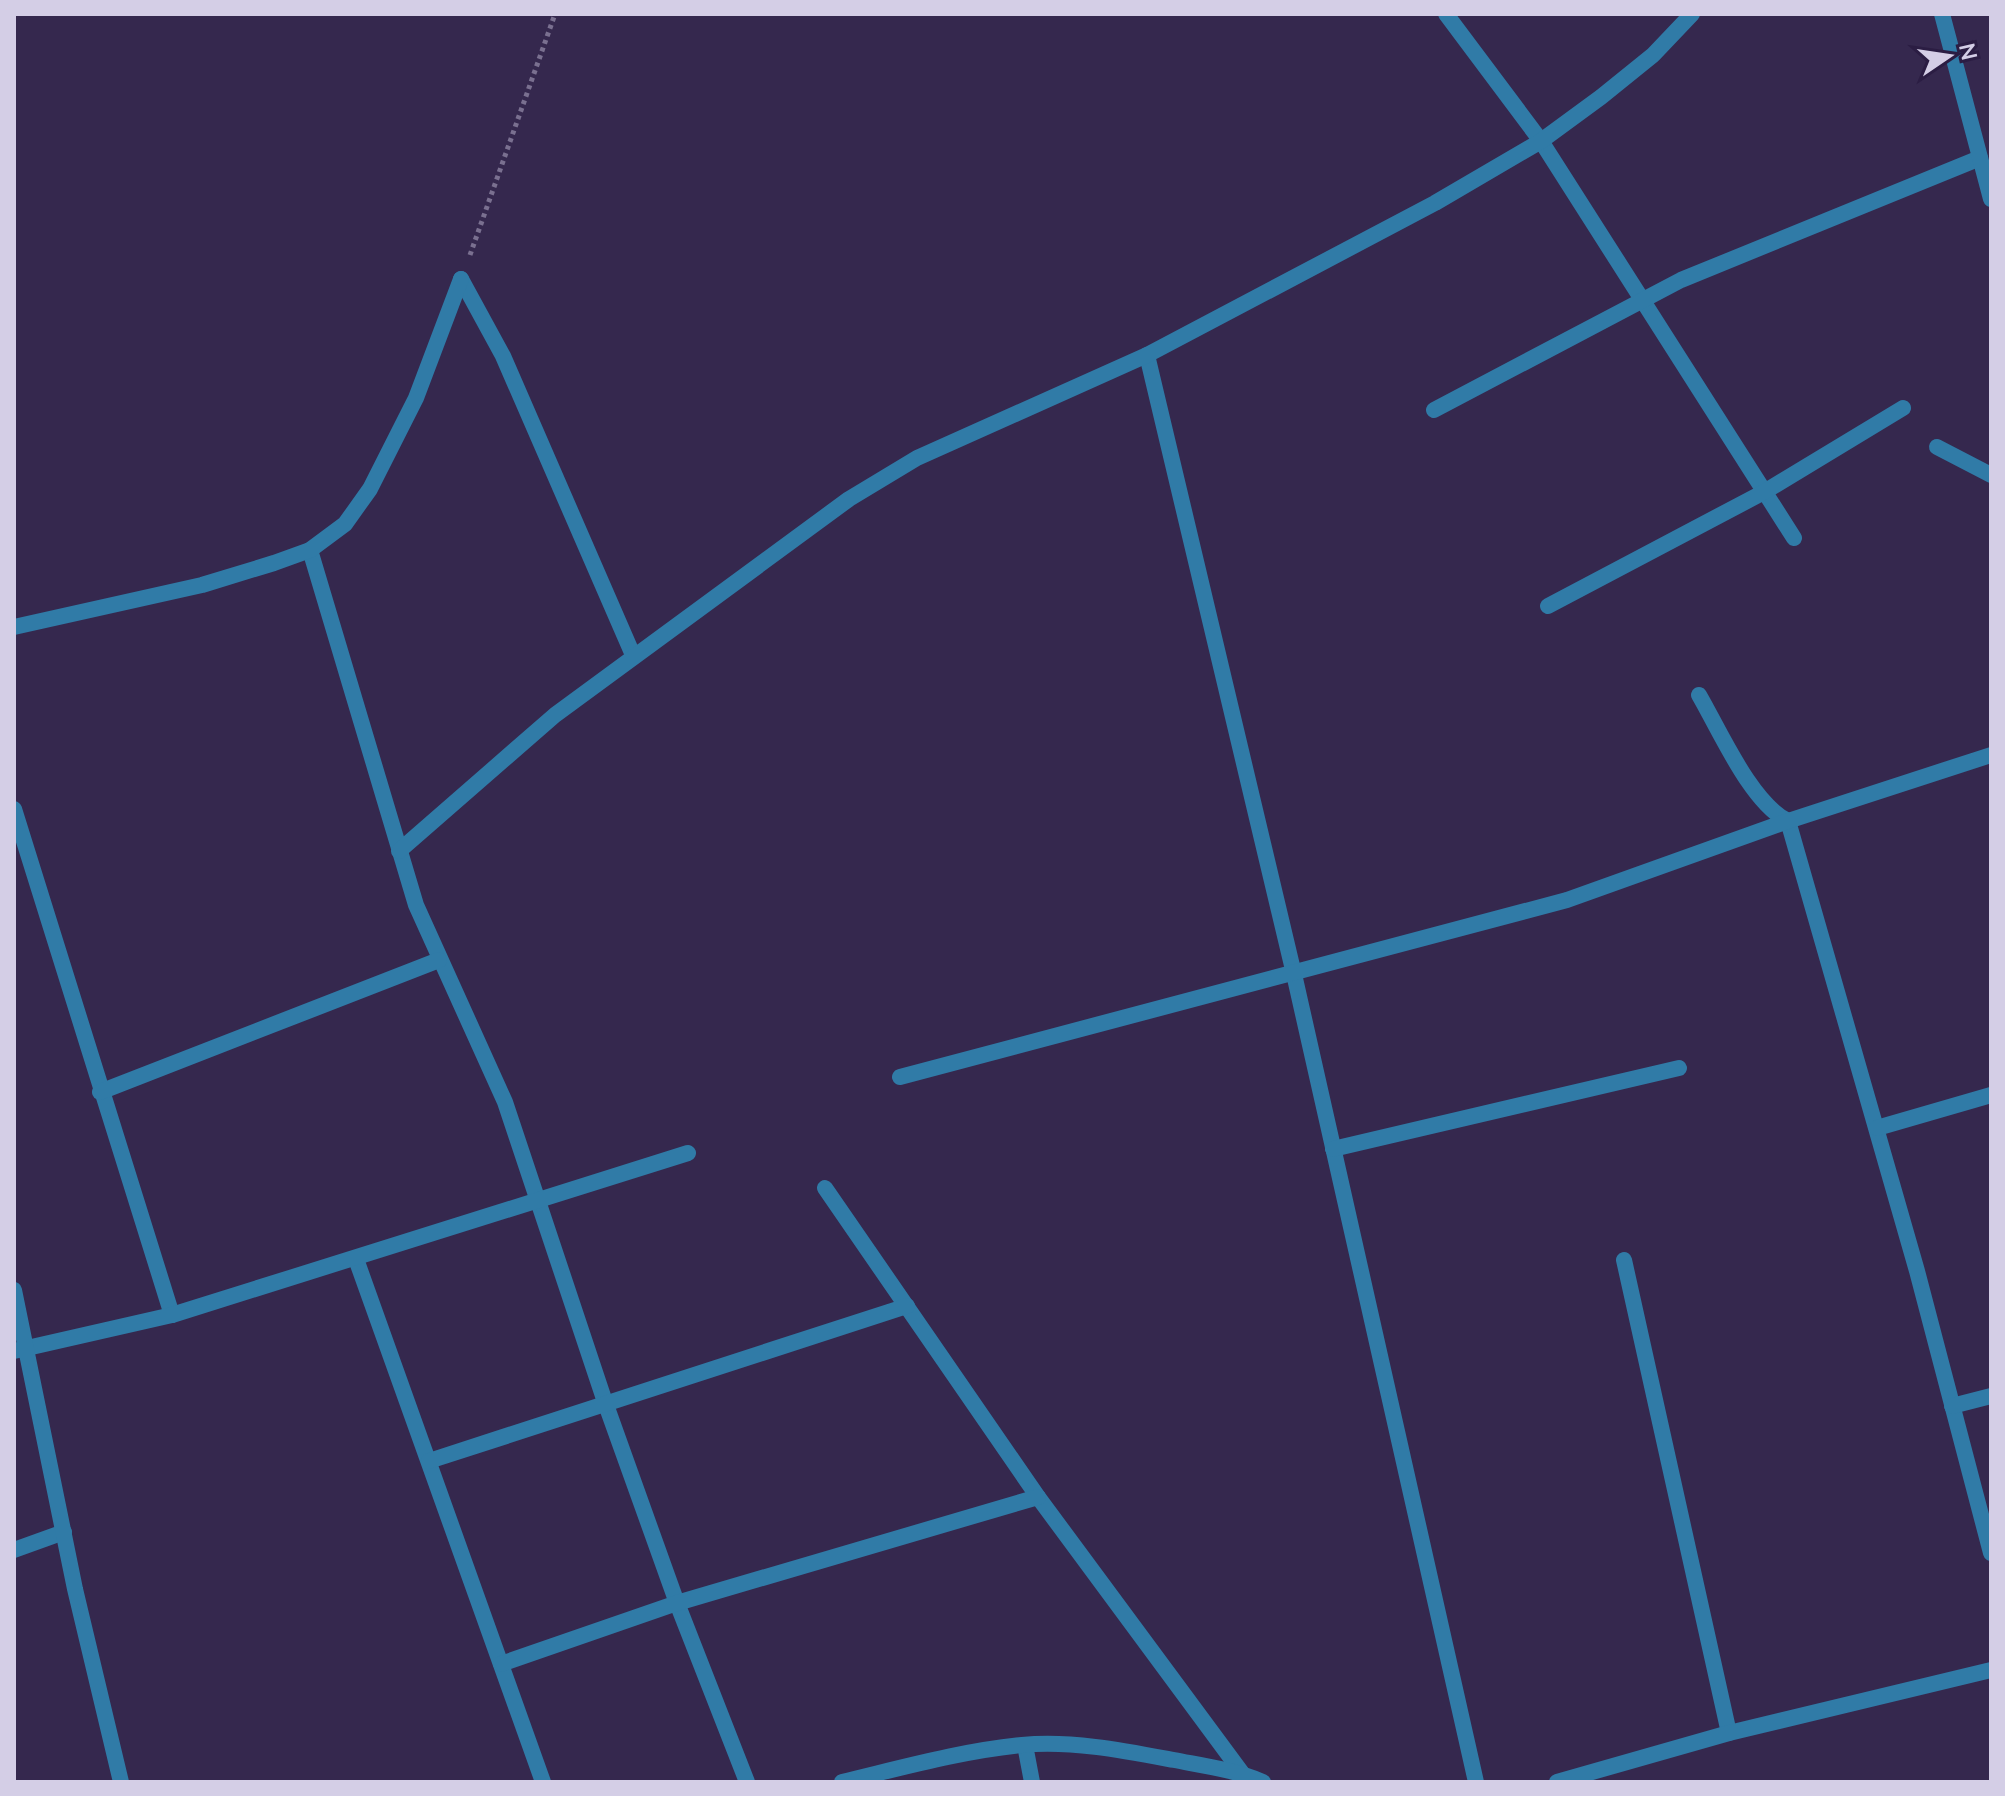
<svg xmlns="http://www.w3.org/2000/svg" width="2005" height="1796" font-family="Mulish,sans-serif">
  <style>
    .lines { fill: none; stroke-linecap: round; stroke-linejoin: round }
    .path { stroke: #7a7090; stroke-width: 5; stroke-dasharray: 4 4; stroke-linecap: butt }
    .minor { stroke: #307ba7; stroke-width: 16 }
    .tertiary { stroke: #307ba7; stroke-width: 16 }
  </style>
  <rect width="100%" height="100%" fill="#35284e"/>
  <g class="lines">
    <polyline class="path" points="470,255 555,14"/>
    <g class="minor">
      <polyline points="1446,14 1541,141 1794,538"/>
      <polyline points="461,279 503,356 633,655"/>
      <polyline points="1147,355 1294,974 1476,1782"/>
      <polyline points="1434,410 1681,280 1980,158"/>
      <polyline points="1937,447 1991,475"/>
      <polyline points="310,550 416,905 505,1102 605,1402 677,1603 747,1782"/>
      <polyline points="1548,606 1764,492 1903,408"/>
      <polyline points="14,627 202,585 274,563 310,550 345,524 370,489 416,398 461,279"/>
      <path d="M1699 695C1720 731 1751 803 1788 821L1917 1271 1991 1553"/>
      <polyline points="14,809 172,1315"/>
      <polyline points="399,851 555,715 849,499 917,458 1147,355 1435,203 1541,141 1601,97 1653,55 1692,14"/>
      <polyline points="900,1077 1567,900 1788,821 1991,755"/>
      <polyline points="100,1092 439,960"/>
      <polyline points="1877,1128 1991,1095"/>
      <polyline points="1333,1149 1679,1068"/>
      <polyline points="825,1188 1038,1497 1242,1773"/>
      <polyline points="356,1259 543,1782"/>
      <polyline points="1624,1260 1729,1733"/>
      <polyline points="14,1351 172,1315 688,1153"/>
      <polyline points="1952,1406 1991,1396"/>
      <polyline points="429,1461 907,1306"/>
      <polyline points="14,1550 64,1532"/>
      <polyline points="501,1664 677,1603 1038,1497"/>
      <polyline points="1025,1745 1032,1782"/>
      <polyline points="1557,1782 1729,1733 1991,1670"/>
    </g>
    <g class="tertiary">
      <polyline points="1942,14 1991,199"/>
      <polyline points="14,1290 75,1589 121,1782"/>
      <path d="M842 1782C901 1768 961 1751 1022 1745 1071 1740 1126 1751 1174 1760 1205 1766 1235 1770 1263 1782"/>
    </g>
  </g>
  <rect width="2005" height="1796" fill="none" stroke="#d4cee6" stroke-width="32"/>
  <g transform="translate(1949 56) rotate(77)" stroke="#2b1d43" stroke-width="6" paint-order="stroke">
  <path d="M0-6L14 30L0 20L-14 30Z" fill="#d4cee6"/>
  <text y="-12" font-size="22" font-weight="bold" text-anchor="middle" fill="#d4cee6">N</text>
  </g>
</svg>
